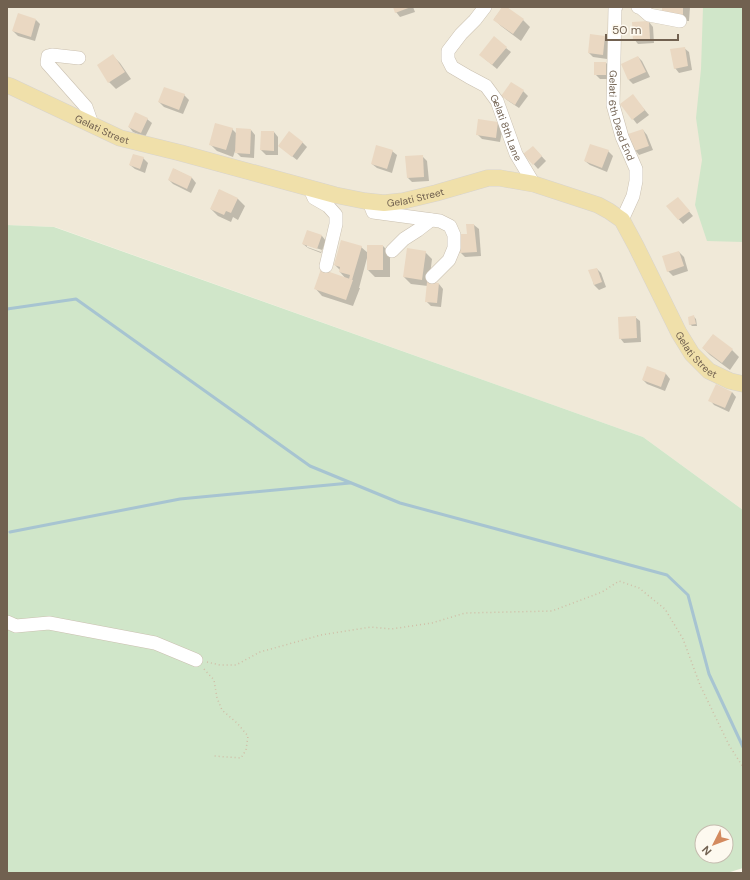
<svg xmlns="http://www.w3.org/2000/svg" width="750" height="880" font-family="'DM Sans',sans-serif">
  <style>
    .residential { fill: #f0e9d8 }
    .green { fill: #d0e6c9; fill-rule: evenodd }
    .shadow { fill: #0003; fill-rule: evenodd }
    .lines { fill: none; stroke-linecap: round; stroke-linejoin: round }
    .stream { stroke: #a7c4d1; stroke-width: 3 }
    .building { fill: #ead8c2 }
    .minor-casing { stroke: #cac0b0; stroke-width: 14 }
    .major-casing { stroke: #d7d3ce; stroke-width: 17 }
    .path { stroke: #d0bea7; stroke-width: 1.5; stroke-dasharray: 1 3; stroke-linecap: butt }
    .minor { stroke: #fff; stroke-width: 13 }
    .major { stroke: #f0e0aa; stroke-width: 16 }
    .labels { text-anchor: middle; stroke-width: 3.5; stroke-linejoin: round; paint-order: stroke }
    .street-label { font-size: 10px; fill: #716150; stroke: #fdf9ef }
  </style>
  <rect width="100%" height="100%" fill="#faf6e9"/>
  <polygon class="residential" points="7,7 743,7 743,510 643,437 55,227 7,225"/>
  <g class="green">
    <polygon points="703,7 743,7 743,242 707,241 695,205 702,160 696,118 701,69"/>
    <path d="M7 225 54 227 643 437 743 510V868L727 873H7ZM702 832H726V856H702Z"/>
  </g>
  <g class="shadow">
    <polygon points="394,7 413,7 415,12 400,17 396,12"/>
    <polygon points="503,7 505,7 523,20 530,27 521,41 501,26 494,19"/>
    <polygon points="663,7 690,7 689,21 670,21"/>
    <polygon points="36,20 40,24 35,41 18,36 13,31"/>
    <polygon points="649,22 653,27 654,43 638,44 634,39"/>
    <polygon points="591,35 605,37 610,42 607,59 593,57 589,53"/>
    <polygon points="506,48 511,52 497,69 485,59"/>
    <polygon points="684,48 689,52 692,70 679,73 675,68"/>
    <polygon points="113,56 120,63 131,79 116,89 109,82"/>
    <polygon points="638,57 642,61 650,77 633,84 629,80"/>
    <polygon points="606,63 611,67 611,79 600,79 595,74"/>
    <polygon points="523,91 528,96 519,108 507,100 503,96"/>
    <polygon points="184,95 189,100 183,114 164,107 159,102"/>
    <polygon points="633,96 649,115 637,124 621,104"/>
    <polygon points="147,119 152,123 145,137 133,132 129,127"/>
    <polygon points="498,123 503,127 500,142 482,139 477,134"/>
    <polygon points="232,129 237,134 251,130 255,135 254,158 241,157 235,151 233,157 217,151 210,144"/>
    <polygon points="643,130 647,135 653,150 639,155 635,150"/>
    <polygon points="274,132 278,137 278,155 266,155 261,150"/>
    <polygon points="302,142 307,147 297,160 279,146"/>
    <polygon points="533,147 546,161 538,169 525,154"/>
    <polygon points="392,151 397,155 392,173 377,168 372,164"/>
    <polygon points="608,151 613,156 607,172 590,165 585,161"/>
    <polygon points="422,156 427,161 429,181 412,182 408,178"/>
    <polygon points="143,158 148,163 145,173 135,169 130,165"/>
    <polygon points="174,169 192,178 196,183 191,193 173,184 169,180"/>
    <polygon points="219,190 238,199 245,206 238,220 233,217 231,222 218,216 211,209"/>
    <polygon points="682,203 693,216 683,224 668,207"/>
    <polygon points="474,225 479,229 481,256 465,257 460,252 468,235"/>
    <path d="M308 231 322 236 326 241 321 253 308 248 303 244ZM307 245 322 250 321 252 307 247Z"/>
    <polygon points="383,246 390,253 390,277 375,277 368,270 367,258 359,288 360,288 353,306 322,296 315,288 347,280 340,272 340,270 335,265 361,247 368,253"/>
    <polygon points="425,252 432,259 429,283 439,284 443,289 441,307 431,306 426,301 428,286 411,284 404,277"/>
    <polygon points="679,252 684,257 688,271 673,276 668,271"/>
    <polygon points="597,269 601,273 606,287 599,290 594,285 590,271"/>
    <polygon points="635,317 640,321 641,342 624,343 620,338"/>
    <polygon points="694,317 696,319 697,326 692,326 690,324"/>
    <polygon points="713,335 732,350 739,357 730,370 710,355 703,348"/>
    <polygon points="648,367 666,374 670,379 665,391 647,384 643,380"/>
    <polygon points="732,392 736,397 729,412 714,405 710,400"/>
  </g>
  <g class="lines">
    <g class="stream">
      <polyline points="7,309 76,299 310,466 400,503 667,575 688,595 709,674 743,747"/>
      <polyline points="10,532 180,499 350,483"/>
    </g>
  </g>
  <g class="building">
    <polygon points="393,7 411,7 395,13"/>
    <polygon points="502,7 507,7 524,19 513,34 493,20"/>
    <polygon points="662,7 683,7 683,15 662,14"/>
    <polygon points="18,13 36,19 31,37 12,31"/>
    <polygon points="649,21 650,39 633,40 632,22"/>
    <polygon points="590,34 605,36 603,55 588,53"/>
    <polygon points="494,36 507,47 492,65 479,55"/>
    <polygon points="685,47 688,66 674,69 670,49"/>
    <polygon points="113,54 125,72 108,83 97,65"/>
    <polygon points="638,56 646,72 628,80 621,64"/>
    <rect x="594" y="62" width="12" height="13"/>
    <polygon points="511,82 524,90 515,105 501,96"/>
    <polygon points="164,87 185,94 179,110 158,102"/>
    <polygon points="633,94 645,110 632,120 620,104"/>
    <polygon points="135,112 148,118 141,133 128,127"/>
    <polygon points="478,119 498,122 496,138 476,135"/>
    <polygon points="215,123 233,128 226,150 209,145"/>
    <polygon points="236,128 251,129 250,154 235,153"/>
    <polygon points="643,129 649,146 634,151 628,134"/>
    <polygon points="261,131 274,131 274,151 260,150"/>
    <polygon points="289,131 303,142 292,157 278,146"/>
    <polygon points="590,144 609,150 602,168 584,161"/>
    <polygon points="376,145 393,150 387,169 371,164"/>
    <polygon points="533,146 542,156 533,165 523,154"/>
    <polygon points="133,154 144,157 140,169 129,165"/>
    <polygon points="423,155 424,177 407,178 405,156"/>
    <polygon points="173,168 192,177 187,189 168,180"/>
    <polygon points="219,189 238,198 231,213 226,211 224,215 210,209"/>
    <polygon points="678,197 690,211 678,220 666,206"/>
    <polygon points="466,224 474,224 477,252 459,253 458,234 467,234"/>
    <polygon points="307,230 322,235 317,249 302,244"/>
    <polygon points="341,240 362,246 352,280 349,279 350,275 339,272 340,267 334,265"/>
    <rect x="367" y="245" width="16" height="25"/>
    <polygon points="407,248 426,251 422,280 403,277"/>
    <polygon points="679,251 684,266 667,272 662,256"/>
    <polygon points="597,268 602,282 594,285 588,270"/>
    <polygon points="321,269 353,280 346,300 314,289"/>
    <polygon points="427,282 439,283 437,303 425,302"/>
    <polygon points="694,315 696,324 689,325 688,317"/>
    <polygon points="636,316 637,338 619,339 618,317"/>
    <polygon points="713,334 733,349 722,363 702,348"/>
    <polygon points="647,366 666,373 661,387 642,380"/>
    <polygon points="716,384 732,392 725,408 708,401"/>
  </g>
  <g class="lines">
    <defs>
      <g id="minor">
        <path id="s1" d="M485 7 475 20 461 34 448 51V59L452 67 469 77 486 86 497 101 516 154 534 184"/>
        <path id="s2" d="M616 7 615 8 613 105 622 137 636 169V181L633 196 622 220"/>
        <polyline points="638,7 641,8 649,15 680,21"/>
        <polyline points="79,58 52,55 48,56 47,63 86,107 92,124"/>
        <polyline points="310,189 314,198 328,206 336,215 336,224 326,266"/>
        <polyline points="369,202 373,212 440,221 450,226 454,235 454,248 449,260 432,277"/>
        <polyline points="392,251 404,239 418,230 431,220"/>
        <polyline points="7,622 16,626 49,623 155,643 196,660"/>
      </g>
      <g id="major">
        <path id="s3" d="M7 85 10 86 120 138 181 153 335 195 365 201 384 203 403 201 436 193 488 178H500L534 184 598 205 609 211 622 220 636 246 679 333 692 354 709 371 730 381 743 384"/>
      </g>
    </defs>
    <use href="#minor" class="minor-casing"/>
    <use href="#major" class="major-casing"/>
    <g class="path">
      <polyline points="207,662 220,665 236,665 260,652 321,635 371,627 391,629 432,623 465,613 552,611 602,592 619,581 639,588 665,609 683,639 700,685 729,745 743,767"/>
      <polyline points="204,669 214,680 217,698 222,710 237,723 248,736 246,750 241,758 214,756"/>
    </g>
    <use href="#minor" class="minor"/>
    <use href="#major" class="major"/>
  </g>
  <g class="labels">
    <g class="street-label">
      <text dy="4" stroke="none"><textPath href="#s2" startOffset="110">Gelati 6th Dead End</textPath></text>
      <text dy="4" stroke="none"><textPath href="#s3" startOffset="105">Gelati Street</textPath></text>
      <text dy="4" stroke="none"><textPath href="#s1" startOffset="160">Gelati 8th Lane</textPath></text>
      <text dy="4" stroke="none"><textPath href="#s3" startOffset="429">Gelati Street</textPath></text>
      <text dy="4" stroke="none"><textPath href="#s3" startOffset="801">Gelati Street</textPath></text>
    </g>
  </g>
  <rect width="750" height="880" fill="none" stroke="#716150" stroke-width="16"/>
  <g transform="translate(714 844) rotate(228)"><circle r="19" fill="#fdf9ef" stroke="#c5bcaf"/>
  <path d="M0-3L7 15L0 10L-7 15Z" fill="#d38a5e"/>
  <text y="-6" font-size="11" font-weight="bold" text-anchor="middle" fill="#716150">N</text>
  </g>
  <path d="M606 34v6h72v-6" fill="none" stroke="#716150" stroke-width="2"/>
  <text x="612" y="34" font-size="12" fill="#716150" stroke="#fdf9ef" stroke-width="3" paint-order="stroke">50 m</text>
</svg>
